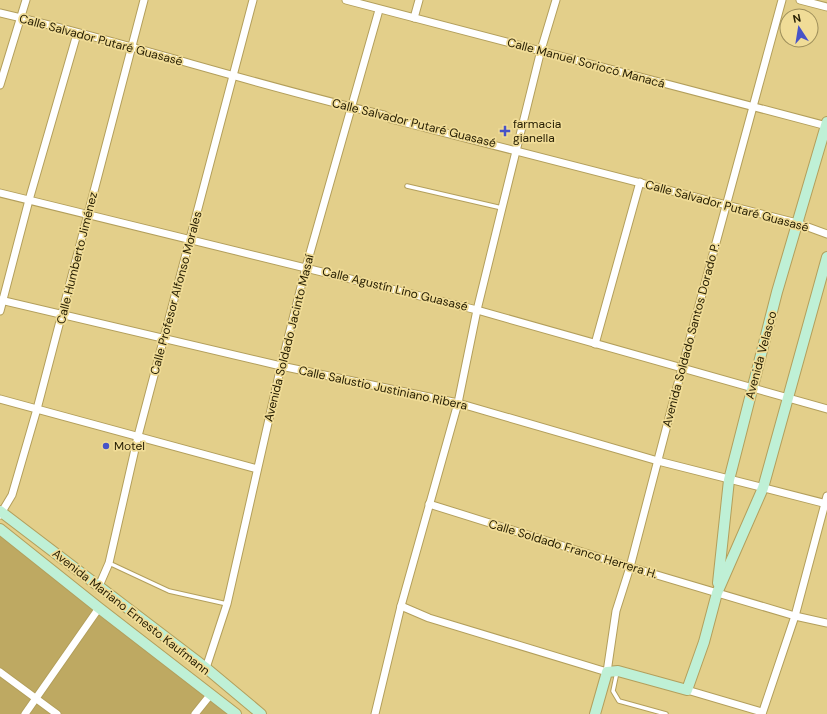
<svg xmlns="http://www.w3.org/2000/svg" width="827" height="714" font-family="'DM Sans',sans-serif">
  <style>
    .green { fill: #bea962 }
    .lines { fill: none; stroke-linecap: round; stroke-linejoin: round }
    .lane-casing { stroke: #b39f5c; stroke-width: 5.5 }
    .street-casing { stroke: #b39f5c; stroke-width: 9 }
    .secondary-casing { stroke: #b39f5c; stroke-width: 12 }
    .lane { stroke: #fff; stroke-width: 3.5 }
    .street { stroke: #fff; stroke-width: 7 }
    .secondary { stroke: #bff0d6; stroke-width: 10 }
    .poi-dot { fill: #4753c8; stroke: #f0dc97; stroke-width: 1.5 }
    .labels { text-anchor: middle; stroke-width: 3.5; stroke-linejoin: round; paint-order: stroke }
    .street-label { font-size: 12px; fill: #241c01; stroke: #f0dc97 }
    .poi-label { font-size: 12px; fill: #241c01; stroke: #f0dc97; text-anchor: start }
  </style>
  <rect width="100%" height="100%" fill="#e3cf8a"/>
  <polygon class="green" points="0,529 228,714 0,714"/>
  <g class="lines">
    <defs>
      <g id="lane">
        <polyline points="407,186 502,208"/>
        <polyline points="109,563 169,591 227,604"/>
        <polyline points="617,672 613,691 619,701 666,714"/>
      </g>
      <g id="street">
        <polyline points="346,0 827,126"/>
        <polyline points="800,0 827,7"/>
        <path d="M0 13C129 43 255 85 384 115L391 119 797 223 827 234"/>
        <polyline points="414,18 419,0"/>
        <polyline points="0,85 26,0"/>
        <polyline points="0,193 477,310 827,409"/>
        <polyline points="0,300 281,366 458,403 658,461 827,504"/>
        <polyline points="0,311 29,200 77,34"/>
        <polyline points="595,344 640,182"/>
        <polyline points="0,399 257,469"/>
        <polyline points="429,504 630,567 795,616 827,623"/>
        <polyline points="0,515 12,495 37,409 144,0"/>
        <polyline points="99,586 109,563 138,436 253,0"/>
        <polyline points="401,606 429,618 607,672 616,611 630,567 682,368 782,0"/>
        <polyline points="206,668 227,604 281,366 306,267 379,10"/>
        <polyline points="0,672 57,714"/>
        <polyline points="687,690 762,712"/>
        <polyline points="25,714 99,608"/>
        <polyline points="195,714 211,694"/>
        <polyline points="375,714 401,606 458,403 477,310 502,208 541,50 556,0"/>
        <polyline points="762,714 795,616 827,496"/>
      </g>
      <g id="secondary">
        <polyline points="0,511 206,668 261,714"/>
        <polyline points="0,529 99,608 236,714"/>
        <polyline points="718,583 729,480 777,292 827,122"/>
        <polyline points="595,714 607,672 618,671 687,690 704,642 717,593 763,488 827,257"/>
      </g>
    </defs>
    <use href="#lane" class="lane-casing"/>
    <use href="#street" class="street-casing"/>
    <use href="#secondary" class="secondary-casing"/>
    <use href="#lane" class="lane"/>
    <use href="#street" class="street"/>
    <use href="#secondary" class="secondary"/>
  </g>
  <g class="poi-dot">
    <path d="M503 125h4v4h4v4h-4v4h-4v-4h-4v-4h4z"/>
    <circle cx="106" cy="446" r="4"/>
  </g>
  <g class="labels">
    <g class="street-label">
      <text transform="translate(101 40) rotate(15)" y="4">Calle Salvador Putaré Guasasé</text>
      <text transform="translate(586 63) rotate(15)" y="4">Calle Manuel Soriocó Manacá</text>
      <text transform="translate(414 123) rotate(14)" y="4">Calle Salvador Putaré Guasasé</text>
      <text transform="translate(727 206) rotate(15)" y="4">Calle Salvador Putaré Guasasé</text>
      <text transform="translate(77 258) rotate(-76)" y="4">Calle Humberto Jiménez</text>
      <text transform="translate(395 289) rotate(14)" y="4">Calle Agustín Lino Guasasé</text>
      <text transform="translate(176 293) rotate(-75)" y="4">Calle Profesor Alfonso Morales</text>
      <text transform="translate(691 335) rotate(-75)" y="4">Avenida Soldado Santos Dorado P.</text>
      <text transform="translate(289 338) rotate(-76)" y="4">Avenida Soldado Jacinto Masaí</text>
      <text transform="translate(761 355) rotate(-75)" y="4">Avenida Velasco</text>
      <text transform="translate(383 388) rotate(12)" y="4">Calle Salustio Justiniano Ribera</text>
      <text transform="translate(573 549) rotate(17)" y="4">Calle Soldado Franco Herrera H.</text>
      <text transform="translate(131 612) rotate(38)" y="4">Avenida Mariano Ernesto Kaufmann</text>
    </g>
    <g class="poi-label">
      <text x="513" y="128">farmacia<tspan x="513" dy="14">gianella</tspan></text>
      <text x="114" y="450">Motel</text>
    </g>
  </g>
  <g transform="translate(799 28) rotate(348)"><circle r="19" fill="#f0dc97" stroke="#9e8f5b"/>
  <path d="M0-3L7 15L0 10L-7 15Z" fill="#4753c8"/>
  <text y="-6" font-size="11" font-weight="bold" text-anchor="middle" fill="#241c01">N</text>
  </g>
</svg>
